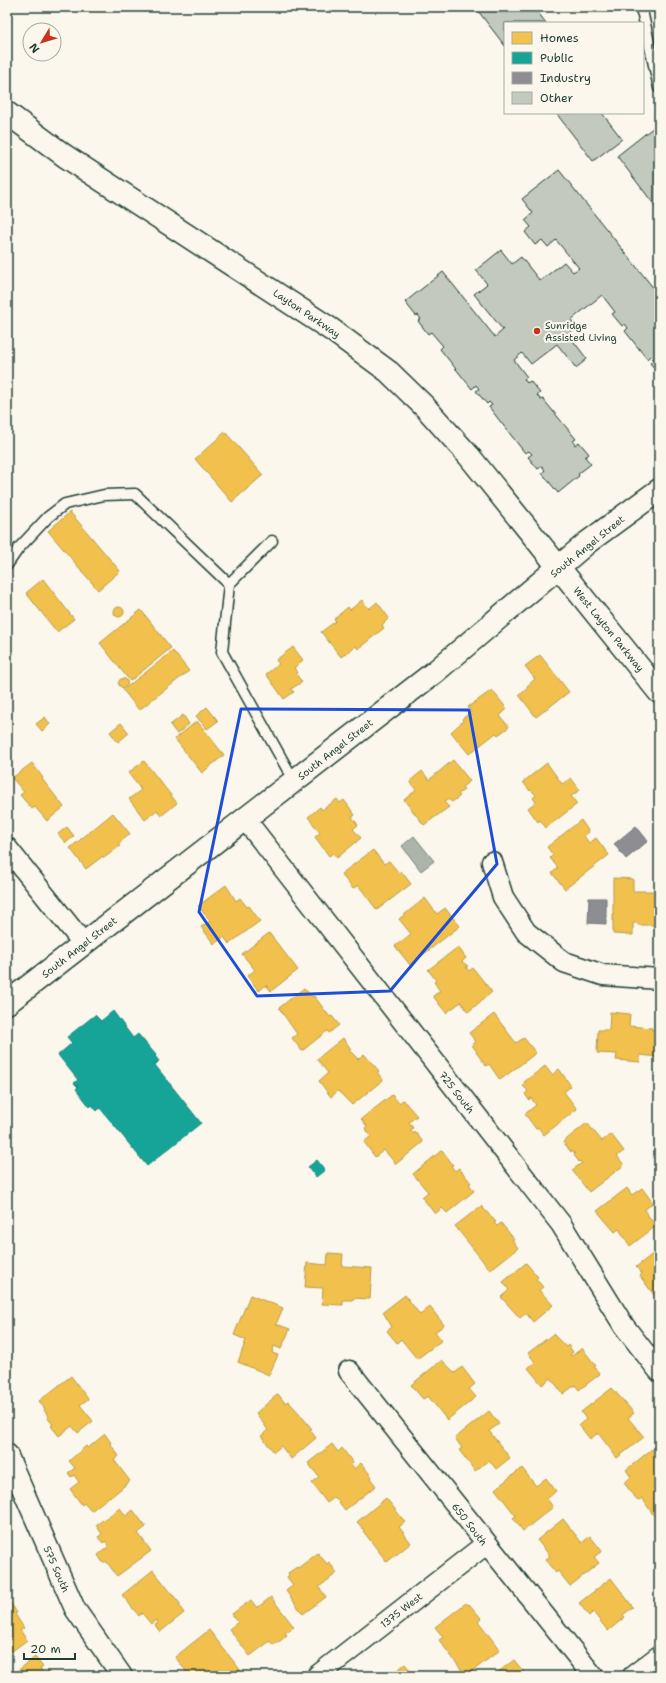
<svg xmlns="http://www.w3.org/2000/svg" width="666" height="1683" font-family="'Shantell Sans',sans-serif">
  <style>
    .water { fill: #adb4aa; stroke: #74847b }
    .homes { fill: #f2c14e; stroke: #b39946 }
    .public { fill: #17a398; stroke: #19847a }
    .industry { fill: #8d8d92; stroke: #6c7576 }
    .building { fill: #c4c9be; stroke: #1f3d34 }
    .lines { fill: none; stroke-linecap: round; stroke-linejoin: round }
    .lane-casing { stroke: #1f3d34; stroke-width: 13 }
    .street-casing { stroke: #1f3d34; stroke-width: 23 }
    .secondary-casing { stroke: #1f3d34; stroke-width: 25 }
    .lane { stroke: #fbf7ec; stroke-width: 10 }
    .street { stroke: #fbf7ec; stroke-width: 20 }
    .secondary { stroke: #fbf7ec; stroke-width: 22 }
    .marked { fill: none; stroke: #1d4ed8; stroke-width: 3; stroke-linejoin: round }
    .poi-dot { fill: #c8321e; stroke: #fbf7ec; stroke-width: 1.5 }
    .labels { text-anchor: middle; stroke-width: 4; stroke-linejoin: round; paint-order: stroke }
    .street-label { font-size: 10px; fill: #1f3d34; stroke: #fbf7ec }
    .poi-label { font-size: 10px; fill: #1f3d34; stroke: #fbf7ec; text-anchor: start }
  </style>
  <rect width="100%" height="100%" fill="#fbf7ec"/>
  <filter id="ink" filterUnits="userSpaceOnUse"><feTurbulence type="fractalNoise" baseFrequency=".025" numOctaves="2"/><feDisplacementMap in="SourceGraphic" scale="8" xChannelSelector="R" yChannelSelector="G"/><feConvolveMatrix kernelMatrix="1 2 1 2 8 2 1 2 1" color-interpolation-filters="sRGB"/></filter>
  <g filter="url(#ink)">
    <polygon class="water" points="414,836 434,861 421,871 402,846"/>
    <g class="homes">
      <polygon points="225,432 263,475 232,502 195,459"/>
      <polygon points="70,512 120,571 98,590 48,531"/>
      <polygon points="43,579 74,619 57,632 26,593"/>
      <polygon points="362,600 369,609 377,602 389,618 382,625 384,628 358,649 356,646 341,657 321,632 336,621 334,619 348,607 350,610"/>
      <circle cx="119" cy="612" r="5"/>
      <polygon points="141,610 171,648 130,681 100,643"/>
      <polygon points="293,647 303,660 294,668 298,672 296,674 302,682 291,689 294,692 284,699 266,674 279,664 276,660"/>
      <polygon points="173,651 189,671 139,710 123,690"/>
      <polygon points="540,655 569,692 536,717 519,695 528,688 527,686 535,679 525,666"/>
      <circle cx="123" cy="683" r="4.5"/>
      <polygon points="492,690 507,709 500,716 509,727 498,735 496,733 469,754 451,732 463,721 462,719 471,712 468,707"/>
      <polygon points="207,707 218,721 207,729 196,716"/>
      <polygon points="183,715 189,724 177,734 170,725"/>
      <polygon points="45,717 50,724 42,731 36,724"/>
      <polygon points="197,721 224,755 202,773 175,739"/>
      <polygon points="121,723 129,733 118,742 110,732"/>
      <polygon points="7,737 12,744 7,748"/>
      <polygon points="453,760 470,781 462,787 464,790 458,794 460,796 452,802 448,799 444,802 449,807 424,825 404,800 416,790 410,781 422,771 429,780"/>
      <polygon points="144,761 177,803 161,816 157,810 145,820 129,799 141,790 139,788 141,787 139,787 128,773"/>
      <polygon points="32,763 43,778 42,779 64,807 47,821 35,807 32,809 20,795 24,792 12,778"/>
      <polygon points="547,763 562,784 571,778 580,790 571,796 577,804 546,828 540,820 538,822 528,808 536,802 533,798 536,795 531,790 530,791 523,782"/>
      <polygon points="337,799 340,803 344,800 355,815 352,817 358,825 353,829 361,838 337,858 333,853 329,856 315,837 320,833 308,817 320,807 322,810"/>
      <polygon points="113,813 130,834 118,844 120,846 104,858 103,856 86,869 70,848"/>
      <polygon points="581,820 589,832 584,836 589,843 596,838 609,855 565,889 552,873 558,868 550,858 553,855 547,847"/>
      <polygon points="67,827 74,836 66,843 58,834"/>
      <polygon points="373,850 384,864 389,861 399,873 401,871 411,884 377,910 358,885 353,889 341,874"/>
      <polygon points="613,878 633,879 633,891 659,891 659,924 655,923 655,925 638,925 638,923 633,923 633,935 613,934"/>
      <polygon points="226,885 236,901 240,898 247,907 249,906 260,921 229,944 224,937 214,944 201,927 210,921 198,906"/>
      <polygon points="425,898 437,914 445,908 460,926 410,965 395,946 411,934 399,919"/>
      <polygon points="269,933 298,970 271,991 266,985 259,991 247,976 255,970 242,954"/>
      <polygon points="458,947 466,958 462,962 468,966 466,967 469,971 473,968 492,992 468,1012 461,1002 446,1013 433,996 440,991 434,982 436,980 428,970"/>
      <polygon points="304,988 312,997 314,996 330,1017 332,1016 339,1025 329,1033 327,1031 302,1051 292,1038 297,1034 279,1008"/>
      <polygon points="610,1012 630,1014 629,1026 652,1028 652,1030 659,1030 659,1057 640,1055 640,1062 616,1060 617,1054 597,1053 598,1030 609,1030"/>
      <polygon points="494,1014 516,1043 524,1038 536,1053 500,1080 489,1064 486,1066 476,1052 477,1052 472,1045 476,1042 469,1033"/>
      <polygon points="343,1038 351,1049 349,1050 358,1059 364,1054 379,1071 377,1072 383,1080 352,1105 338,1091 331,1097 319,1081 328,1073 317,1059"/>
      <polygon points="545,1066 552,1075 559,1069 571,1086 564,1092 577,1109 544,1135 538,1127 536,1129 525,1114 536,1105 531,1098 529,1100 525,1094 528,1091 523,1086 525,1084 524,1082"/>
      <polygon points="392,1095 399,1103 403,1100 417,1116 409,1122 413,1128 410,1130 414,1134 415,1132 423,1142 396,1164 384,1150 375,1157 364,1142 371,1136 365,1128 367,1126 361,1119"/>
      <polygon points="587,1123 602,1141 611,1134 624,1151 617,1156 624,1165 589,1192 572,1170 582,1163 580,1161 579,1162 574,1155 575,1154 572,1151 571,1152 563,1142"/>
      <polygon points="442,1150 453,1165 451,1166 455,1171 459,1168 471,1183 469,1184 474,1191 447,1213 442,1208 435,1214 422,1197 428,1192 413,1174"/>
      <polygon points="627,1188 632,1195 642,1188 653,1203 644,1210 656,1226 630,1246 619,1229 615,1232 597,1211"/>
      <polygon points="481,1206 496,1222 494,1223 497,1226 501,1223 514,1239 512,1240 518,1248 490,1270 455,1226"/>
      <polygon points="659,1249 659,1302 640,1276 642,1274 636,1267"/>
      <polygon points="328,1253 343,1254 342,1266 372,1268 370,1299 353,1298 353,1300 343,1300 343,1305 322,1304 323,1288 305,1287 307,1263 327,1265"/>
      <polygon points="526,1263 538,1277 536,1279 543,1287 539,1290 553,1305 533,1322 526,1313 520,1318 501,1297 509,1290 503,1282"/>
      <polygon points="250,1295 283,1308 276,1324 290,1329 281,1349 274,1346 272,1353 278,1355 269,1375 238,1362 246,1340 234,1335"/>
      <polygon points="405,1295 420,1315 430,1307 444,1325 435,1332 442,1340 417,1359 401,1339 397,1343 387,1331 392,1327 383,1312"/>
      <polygon points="553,1334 566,1347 568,1345 573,1352 570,1355 572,1356 582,1348 596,1366 594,1367 600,1374 579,1390 575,1385 563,1394 551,1378 542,1385 528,1368 535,1362 528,1353"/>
      <polygon points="442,1360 455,1373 462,1367 475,1384 469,1389 476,1397 447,1420 428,1396 423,1399 411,1385"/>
      <polygon points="71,1376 88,1399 80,1405 93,1421 78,1433 72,1426 59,1436 51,1426 53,1425 47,1417 48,1416 44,1410 45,1409 39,1401"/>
      <polygon points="612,1388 634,1413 628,1418 644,1437 617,1458 598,1433 590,1439 579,1425 586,1419 581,1412"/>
      <polygon points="278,1394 285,1403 288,1401 299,1413 312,1429 310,1430 316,1438 291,1459 281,1446 274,1452 261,1436 268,1430 256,1413"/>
      <polygon points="489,1411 499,1424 489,1431 510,1458 496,1469 489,1460 475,1471 459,1450 462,1448 455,1438"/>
      <polygon points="105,1434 112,1444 111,1445 119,1456 114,1460 130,1481 111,1497 110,1496 91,1511 84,1503 82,1505 70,1489 79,1482 74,1475 71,1477 68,1473 75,1468 69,1461 86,1446 88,1448"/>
      <polygon points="332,1444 338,1452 342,1448 353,1463 351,1465 354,1469 361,1463 372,1477 370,1478 376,1486 345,1510 335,1497 327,1503 312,1483 319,1477 308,1463"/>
      <polygon points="652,1449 658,1457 659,1456 659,1516 656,1519 642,1498 638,1501 624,1483 631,1477 626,1470"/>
      <polygon points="522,1468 536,1486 546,1478 556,1491 547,1499 553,1507 523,1531 513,1518 516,1516 495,1489"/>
      <polygon points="386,1498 405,1522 399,1527 411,1543 387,1562 363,1531 364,1530 357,1522"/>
      <polygon points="120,1508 126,1516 133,1510 146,1527 138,1533 151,1551 117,1576 106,1561 103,1563 98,1555 109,1546 105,1541 103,1543 98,1537 102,1534 96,1525"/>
      <polygon points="563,1519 582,1543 590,1536 602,1551 594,1557 599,1563 570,1586 558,1571 556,1573 545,1560 550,1556 537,1540"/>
      <polygon points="318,1553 327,1564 329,1562 337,1573 319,1587 326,1597 303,1614 286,1591 293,1585 287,1577 289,1575 288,1573 297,1567 298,1568"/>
      <polygon points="153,1570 181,1605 179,1606 184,1613 160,1632 155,1625 158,1623 156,1620 151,1624 142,1613 139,1616 122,1595"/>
      <polygon points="611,1578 633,1607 623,1615 625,1617 608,1631 593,1612 589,1616 579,1603"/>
      <polygon points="7,1597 17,1613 15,1614 24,1628 20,1630 27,1640 7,1655"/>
      <polygon points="271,1597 294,1627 285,1633 287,1635 279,1642 273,1645 270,1641 250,1656 229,1629 238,1622 232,1614 251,1600 257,1608"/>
      <polygon points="466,1603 468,1605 469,1604 481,1618 478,1621 500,1650 466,1676 439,1640 443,1637 435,1627"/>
      <polygon points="209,1630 241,1671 235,1676 190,1676 175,1657"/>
      <polygon points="35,1657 43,1667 40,1669 45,1674 48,1671 52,1676 11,1676"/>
      <polygon points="514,1660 527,1676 493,1676"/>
      <polygon points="405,1664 415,1676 384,1676 391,1671 393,1674"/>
    </g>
    <g class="public">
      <polygon points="113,1011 133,1038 138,1034 156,1055 155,1056 159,1061 155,1065 201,1123 147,1166 100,1108 97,1111 92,1105 90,1107 76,1089 78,1087 74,1083 78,1080 58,1055 72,1043 67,1037 95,1015 101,1021"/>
      <polygon points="317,1160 325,1170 316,1177 308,1167"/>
    </g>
    <g class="industry">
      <polygon points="636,826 648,841 626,859 614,844"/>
      <polygon points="589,898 606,898 606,924 588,923"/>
    </g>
    <g class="building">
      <polygon points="475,7 534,7 546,23 505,23 505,46"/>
      <polygon points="556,113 602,113 622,139 593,161"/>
      <polygon points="659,123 659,211 617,156"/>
      <polygon points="559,170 659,295 659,374 650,363 654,360 650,356 647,359 625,331 628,328 625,324 622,326 612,314 615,312 602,295 571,320 577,327 568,334 587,359 576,368 557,344 531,364 522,353 514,360 527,377 524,379 527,383 530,381 540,393 537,395 541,400 543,399 576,439 573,441 575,445 579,442 589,454 585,457 591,464 578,474 579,476 558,493 542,473 545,470 542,466 538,469 528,457 532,454 529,451 525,453 489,407 492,405 489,402 487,404 476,391 479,389 476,385 472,389 440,349 443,346 431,332 428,334 418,321 421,319 418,315 416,316 405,302 443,272 495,337 503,330 474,294 487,284 476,270 501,250 512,264 521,257 540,281 564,262 573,272 579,268 556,240 548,247 542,240 535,245 525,232 531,227 525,220 533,213 522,199"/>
    </g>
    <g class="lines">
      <defs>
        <g id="lane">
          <polyline points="640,7 643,15 659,88"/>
          <polyline points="272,541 229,584 222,652 294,781"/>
          <polyline points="7,565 18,549 48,517 65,504 104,495 135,494 229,584"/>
        </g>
        <g id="street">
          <polyline points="245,819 561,1224 624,1326 659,1371"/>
          <polyline points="7,848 83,943"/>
          <polyline points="492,862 503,897 526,932 564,962 603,975 659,979"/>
          <polyline points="349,1371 593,1676"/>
          <polyline points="7,1454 75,1609 122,1676"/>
          <polyline points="317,1676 486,1544"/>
          <polyline points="633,1676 659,1656"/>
        </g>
        <g id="secondary">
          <polyline points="7,113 65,156 332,330 389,372 425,407 469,456 659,692"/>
          <polyline points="7,1003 436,671 588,542 659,490"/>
        </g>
      </defs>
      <use href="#lane" class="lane-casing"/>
      <use href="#street" class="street-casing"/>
      <use href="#secondary" class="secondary-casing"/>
      <use href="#lane" class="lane"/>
      <use href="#street" class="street"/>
      <use href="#secondary" class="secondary"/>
    </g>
  </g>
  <path class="marked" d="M241 709 469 710 497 864 390 991 257 996 199 912Z"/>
  <circle class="poi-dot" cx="537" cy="331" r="4"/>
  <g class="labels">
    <g class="street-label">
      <text transform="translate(307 313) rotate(34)" y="4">Layton Parkway</text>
      <text transform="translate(587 546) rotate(-39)" y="4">South Angel Street</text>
      <text transform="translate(609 629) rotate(51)" y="4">West Layton Parkway</text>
      <text transform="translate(335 749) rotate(-38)" y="4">South Angel Street</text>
      <text transform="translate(79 947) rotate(-38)" y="4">South Angel Street</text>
      <text transform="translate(457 1092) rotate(52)" y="4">725 South</text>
      <text transform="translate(470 1524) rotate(52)" y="4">650 South</text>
      <text transform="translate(57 1569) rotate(66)" y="4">575 South</text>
      <text transform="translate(401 1610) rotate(-38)" y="4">1375 West</text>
    </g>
    <g class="poi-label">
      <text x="545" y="329">Sunridge<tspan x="545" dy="12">Assisted Living</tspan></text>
    </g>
  </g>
  <rect width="666" height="1683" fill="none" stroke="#fbf7ec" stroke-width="24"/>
  <rect x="12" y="12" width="642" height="1659" fill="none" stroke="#1f3d34" stroke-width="1.5" filter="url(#ink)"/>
  <rect x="504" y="22" width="140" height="92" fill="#fbf7ec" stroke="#a3ada2"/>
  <rect x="512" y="32" width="20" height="12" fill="#f2c14e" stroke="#a3ada2"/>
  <text x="540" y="42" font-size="12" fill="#1f3d34">Homes</text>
  <rect x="512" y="52" width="20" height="12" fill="#17a398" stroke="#a3ada2"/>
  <text x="540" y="62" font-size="12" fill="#1f3d34">Public</text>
  <rect x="512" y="72" width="20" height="12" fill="#8d8d92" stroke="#a3ada2"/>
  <text x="540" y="82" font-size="12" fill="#1f3d34">Industry</text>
  <rect x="512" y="92" width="20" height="12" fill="#c4c9be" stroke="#a3ada2"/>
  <text x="540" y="102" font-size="12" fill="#1f3d34">Other</text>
  <g transform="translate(42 42) rotate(232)"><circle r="19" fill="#fbf7ec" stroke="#a3ada2"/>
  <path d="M0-3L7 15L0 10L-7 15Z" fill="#c8321e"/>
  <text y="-6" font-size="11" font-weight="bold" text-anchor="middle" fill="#1f3d34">N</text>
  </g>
  <path d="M24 1653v6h51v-6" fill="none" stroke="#1f3d34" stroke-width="2"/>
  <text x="30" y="1653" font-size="12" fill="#1f3d34" stroke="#fbf7ec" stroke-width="3" paint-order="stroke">20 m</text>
</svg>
